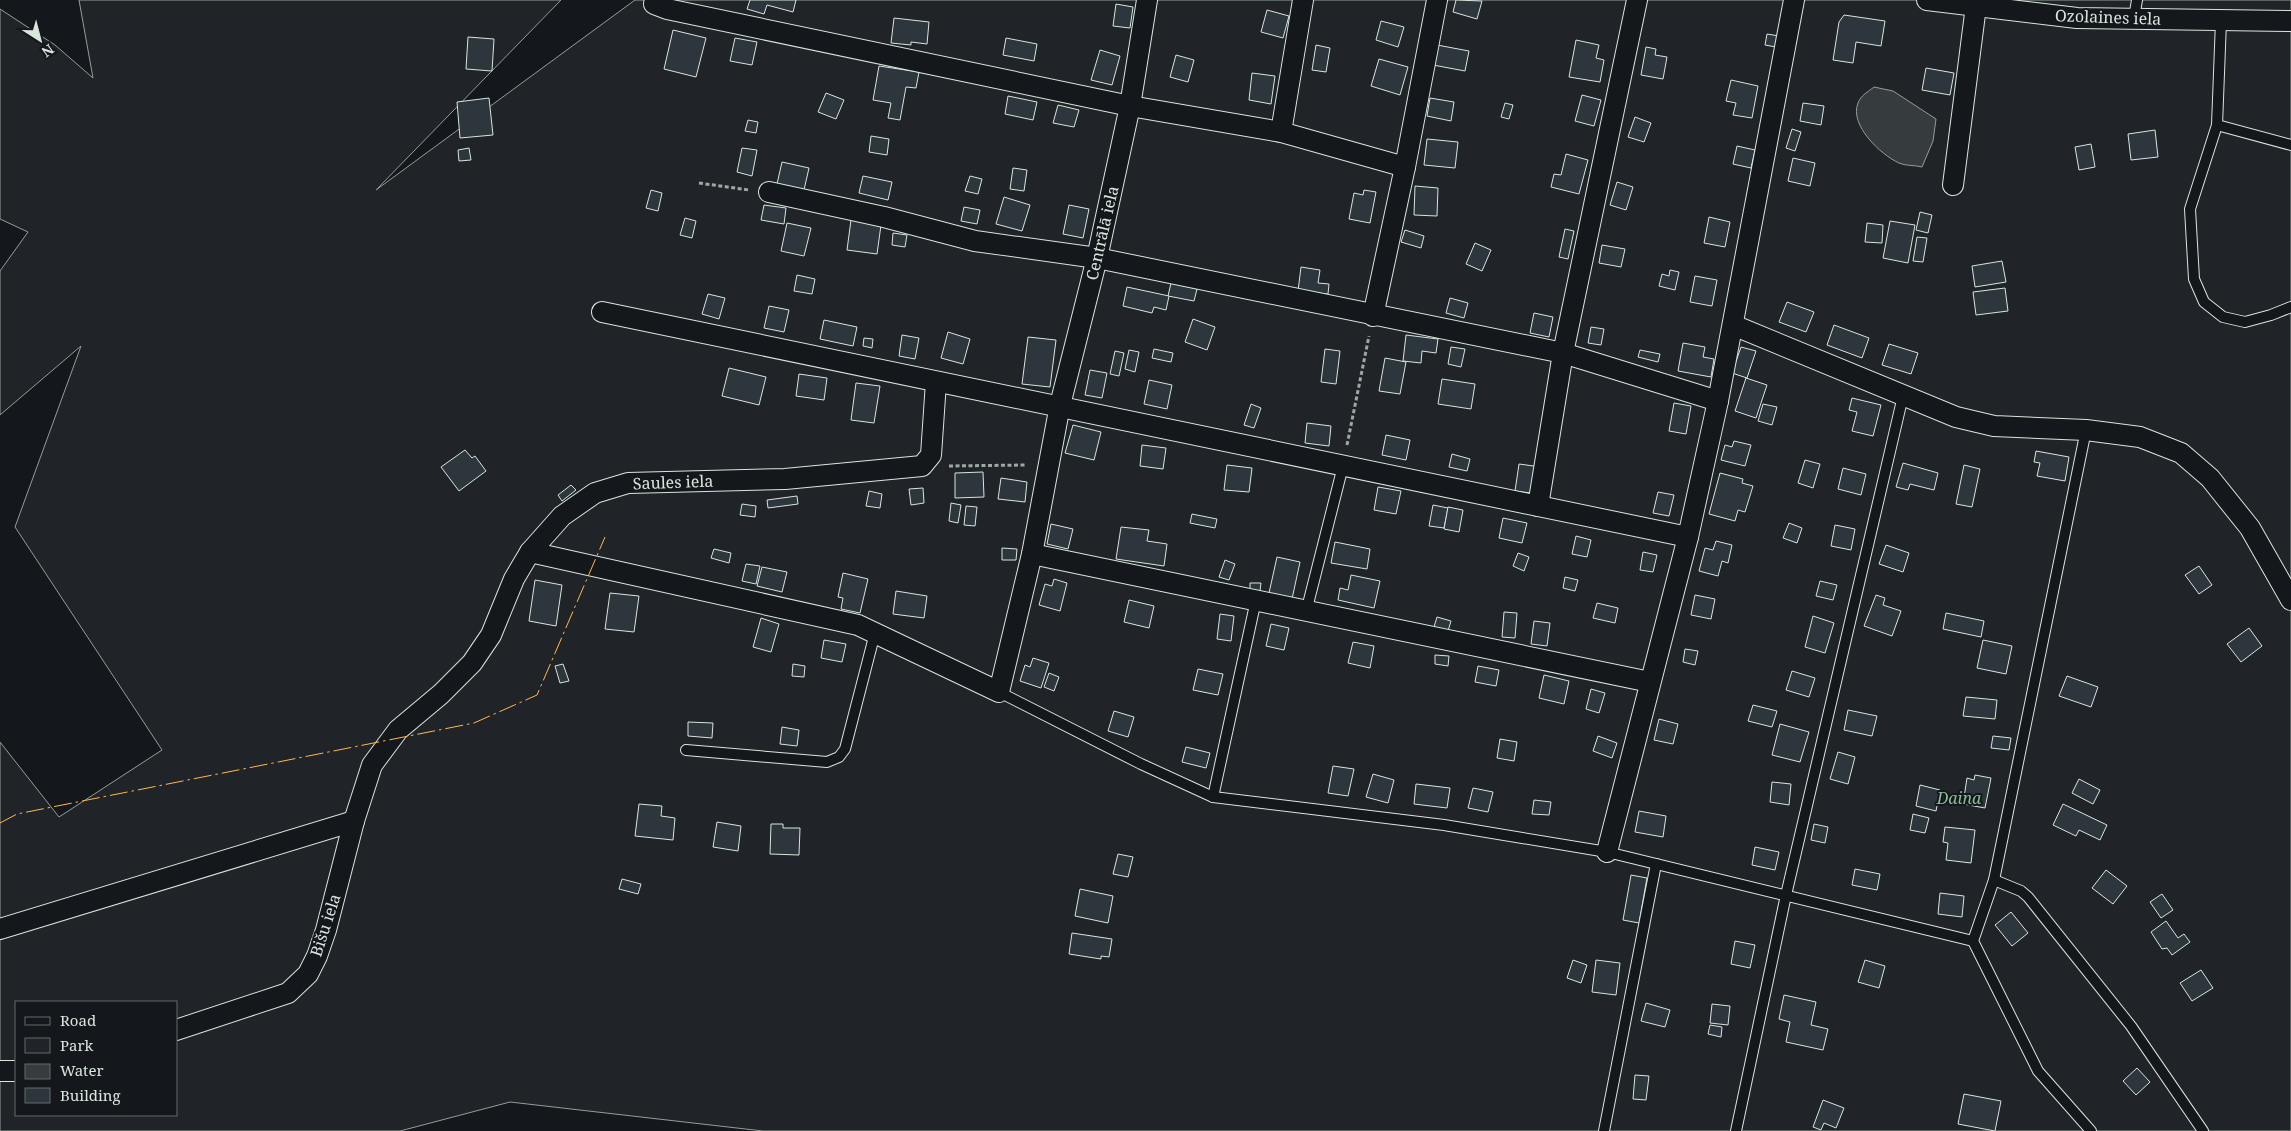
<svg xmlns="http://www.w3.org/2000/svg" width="2291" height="1131" font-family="'Noto Serif',serif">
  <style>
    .green { fill: #202428; stroke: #939e99; fill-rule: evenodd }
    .water { fill: #363b3e; stroke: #939e99 }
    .building { fill: #2c363c; stroke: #d8e6dc }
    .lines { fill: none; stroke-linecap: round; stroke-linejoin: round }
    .lane-casing { stroke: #d8e6dc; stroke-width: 12 }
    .street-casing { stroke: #d8e6dc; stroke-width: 22 }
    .path { stroke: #9da8a2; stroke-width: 3; stroke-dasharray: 4 2.5; stroke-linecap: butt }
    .lane { stroke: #14181c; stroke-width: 10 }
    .street { stroke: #14181c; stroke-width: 20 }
    .power { stroke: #ffb74d; stroke-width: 1; stroke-dasharray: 18 4 2.5 4; stroke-linecap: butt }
    .labels { text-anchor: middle; stroke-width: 4; stroke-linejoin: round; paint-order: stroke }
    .street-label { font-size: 16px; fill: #d8e6dc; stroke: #14181c }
    .park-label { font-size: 16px; font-style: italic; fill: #8ac095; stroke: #14181c }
  </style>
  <rect width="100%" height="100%" fill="#14181c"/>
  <path class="green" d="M79 0H561L376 190 635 0H2291V1131H763L510 1102 400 1131H0V742L59 817 162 750 15 527 81 346 0 415V271L28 232 0 219V9L55 45 93 78ZM16 1002H176V1115H16Z"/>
  <path class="water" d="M1874 87 1893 91 1936 119 1933 141 1922 167C1915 165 1905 166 1899 163 1881 155 1849 125 1858 103 1861 95 1868 92 1874 87Z"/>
  <g class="building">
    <polygon points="750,0 796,0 793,12 767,5 764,14 747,9"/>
    <polygon points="1456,0 1482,1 1477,19 1453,12"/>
    <polygon points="1116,4 1133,7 1130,28 1113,26"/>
    <polygon points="1267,10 1289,16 1283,38 1261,32"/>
    <polygon points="1844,15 1885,21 1881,46 1856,42 1853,63 1833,60 1839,22"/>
    <polygon points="894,18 929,22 927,44 911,42 911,45 891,43"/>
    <polygon points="1381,21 1404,27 1398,47 1376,40"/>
    <polygon points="673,30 706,38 696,77 664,69"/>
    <polygon points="1767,34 1779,36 1776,47 1765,45"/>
    <polygon points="468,37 494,39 492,71 466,69"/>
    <polygon points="735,38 757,42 752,65 730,61"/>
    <polygon points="1006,38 1037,44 1034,61 1003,55"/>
    <polygon points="1576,40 1599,45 1596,58 1604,60 1600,82 1569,77"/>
    <polygon points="1316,45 1330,48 1326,72 1312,70"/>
    <polygon points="1437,45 1469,51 1465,71 1433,65"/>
    <polygon points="1646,47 1656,49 1655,55 1667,57 1663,79 1641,75"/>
    <polygon points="1100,50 1120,56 1112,85 1091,80"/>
    <polygon points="1176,55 1194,60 1188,82 1170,77"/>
    <polygon points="1379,59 1408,67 1400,95 1371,86"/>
    <polygon points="879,66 919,72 916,88 906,87 900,120 888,118 891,103 873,100"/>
    <polygon points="1926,68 1954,73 1950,95 1922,90"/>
    <polygon points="1252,73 1275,76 1271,104 1249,100"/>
    <polygon points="1731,80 1758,86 1752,118 1733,115 1736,103 1726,101"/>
    <polygon points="826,93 844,100 836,119 818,112"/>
    <polygon points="1582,95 1601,100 1594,126 1575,121"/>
    <polygon points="1008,96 1037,102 1033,120 1005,114"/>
    <polygon points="489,98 493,135 460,138 457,102"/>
    <polygon points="1430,98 1454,102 1451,121 1427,116"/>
    <polygon points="1505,103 1513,105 1509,119 1501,117"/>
    <polygon points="1803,103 1824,106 1821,125 1800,121"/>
    <polygon points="1058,105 1079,110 1074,127 1053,123"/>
    <polygon points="1635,117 1651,123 1644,142 1628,137"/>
    <polygon points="748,120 758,122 756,133 745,131"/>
    <polygon points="1792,129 1801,132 1795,151 1786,148"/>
    <polygon points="2155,130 2158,157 2131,160 2128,134"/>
    <polygon points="871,136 889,139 887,155 869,152"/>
    <polygon points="1427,139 1458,142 1455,168 1424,165"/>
    <polygon points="2091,144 2095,167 2079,170 2075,147"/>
    <polygon points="1737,146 1755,150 1751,168 1733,164"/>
    <polygon points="469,148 471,160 459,161 458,150"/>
    <polygon points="742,148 757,150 752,176 737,172"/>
    <polygon points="1566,154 1588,160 1579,194 1551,187 1554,174 1561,175"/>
    <polygon points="1793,158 1815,163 1810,186 1788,181"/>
    <polygon points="782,162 809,168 804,190 777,184"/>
    <polygon points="1013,168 1027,170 1024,191 1010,189"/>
    <polygon points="863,176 892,182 888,200 859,193"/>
    <polygon points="970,176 982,179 978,194 965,191"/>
    <polygon points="1617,182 1633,187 1626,210 1610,205"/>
    <polygon points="1415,186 1438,188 1437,216 1414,215"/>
    <polygon points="651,190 662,193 658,211 646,208"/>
    <polygon points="1364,190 1376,192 1370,223 1349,219 1354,193 1363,195"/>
    <polygon points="1004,197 1030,205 1022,231 996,224"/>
    <polygon points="764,205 786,208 784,224 761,220"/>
    <polygon points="1069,205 1089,209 1083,238 1063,234"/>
    <polygon points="964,207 980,210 977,224 961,221"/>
    <polygon points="1920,212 1932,215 1928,233 1916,230"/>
    <polygon points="1709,217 1730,222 1725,247 1704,243"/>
    <polygon points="685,218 696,221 692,238 680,235"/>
    <polygon points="851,220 881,225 877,254 847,250"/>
    <polygon points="1890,221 1915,225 1908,263 1883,258"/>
    <polygon points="787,223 811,228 804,256 781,251"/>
    <polygon points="1867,223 1883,225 1882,243 1865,242"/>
    <polygon points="1565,229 1574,231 1568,259 1559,257"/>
    <polygon points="1405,230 1424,236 1421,248 1401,242"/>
    <polygon points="893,233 907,235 905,247 892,245"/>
    <polygon points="1917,237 1927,238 1923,262 1913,261"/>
    <polygon points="1475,243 1491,250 1482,271 1466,264"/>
    <polygon points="1602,245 1625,249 1621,267 1599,263"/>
    <polygon points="2002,261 2006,282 1975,287 1972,266"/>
    <polygon points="1301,267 1320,270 1318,283 1329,284 1328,294 1298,291"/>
    <polygon points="1670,270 1679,272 1675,290 1659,286 1662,274 1669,276"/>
    <polygon points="797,275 815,279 812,294 794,291"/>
    <polygon points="1695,276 1717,280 1712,306 1690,302"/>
    <polygon points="1171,283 1197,289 1194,301 1168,296"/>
    <polygon points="1127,287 1169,296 1166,310 1154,307 1152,313 1123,306"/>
    <polygon points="2005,288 2008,311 1976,315 1973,292"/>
    <polygon points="708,294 725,298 719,319 702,314"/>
    <polygon points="1450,298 1468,303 1464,318 1446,313"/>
    <polygon points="1787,302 1814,312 1806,332 1779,322"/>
    <polygon points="769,306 789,310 784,332 764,328"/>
    <polygon points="1534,313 1553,317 1549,337 1530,333"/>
    <polygon points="1193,319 1215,327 1207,350 1185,342"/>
    <polygon points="824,320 857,327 853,346 820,339"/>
    <polygon points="1834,325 1869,338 1862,358 1827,345"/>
    <polygon points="1591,327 1604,329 1601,345 1588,343"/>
    <polygon points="948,332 970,339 963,364 941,358"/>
    <polygon points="902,335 919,338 915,359 899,356"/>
    <polygon points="1406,335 1438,339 1436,353 1422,351 1421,363 1403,361"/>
    <polygon points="1028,337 1056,340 1050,387 1022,384"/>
    <polygon points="864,338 873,339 872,348 863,346"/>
    <polygon points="1683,343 1705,347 1703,357 1714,359 1711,377 1678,371"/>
    <polygon points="1889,344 1918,353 1911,374 1882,365"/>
    <polygon points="1451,347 1465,349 1461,367 1448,364"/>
    <polygon points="1741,347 1756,351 1747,378 1732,373"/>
    <polygon points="1154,349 1173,353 1171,362 1152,358"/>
    <polygon points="1325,349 1340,351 1336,384 1321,382"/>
    <polygon points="1129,350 1139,352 1135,372 1125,369"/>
    <polygon points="1640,350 1660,354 1658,362 1638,357"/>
    <polygon points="1115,351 1124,353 1119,376 1110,374"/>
    <polygon points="1385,358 1406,362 1400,394 1379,391"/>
    <polygon points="729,368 766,377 759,405 722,396"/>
    <polygon points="1090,370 1107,373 1102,398 1085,395"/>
    <polygon points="799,374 827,378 824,400 796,396"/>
    <polygon points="1746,378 1767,385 1756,418 1735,411"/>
    <polygon points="1442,379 1475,384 1471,409 1438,404"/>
    <polygon points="1149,380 1172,385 1167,409 1144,404"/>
    <polygon points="856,383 880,386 874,423 851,420"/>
    <polygon points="1852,398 1881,405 1873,436 1852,431 1857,412 1849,410"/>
    <polygon points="1674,403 1691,406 1686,434 1669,431"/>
    <polygon points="1251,404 1261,408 1254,428 1244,425"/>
    <polygon points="1763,404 1777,407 1772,425 1758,421"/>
    <polygon points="1307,423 1331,426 1329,446 1305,443"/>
    <polygon points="1073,425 1101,432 1094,460 1065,453"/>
    <polygon points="1386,435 1410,440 1406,460 1382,455"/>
    <polygon points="1734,441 1751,445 1745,466 1721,460 1725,445 1732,447"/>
    <polygon points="1142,445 1166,448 1163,469 1140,466"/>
    <polygon points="465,450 472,458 475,456 486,471 459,491 441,467"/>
    <polygon points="2036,451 2069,457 2065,481 2037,476 2040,463 2034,462"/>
    <polygon points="1452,454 1470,459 1467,471 1449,467"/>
    <polygon points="1805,460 1820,464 1813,488 1798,483"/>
    <polygon points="1903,463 1938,473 1934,490 1910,484 1908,490 1896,487"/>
    <polygon points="1519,464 1541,467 1538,494 1515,491"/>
    <polygon points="1227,465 1252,468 1249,492 1224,490"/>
    <polygon points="1964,465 1980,469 1972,507 1956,504"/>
    <polygon points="1843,468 1866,474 1861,495 1838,489"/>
    <polygon points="983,472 984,497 955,498 955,473"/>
    <polygon points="1720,473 1743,479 1742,483 1753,486 1745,512 1738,510 1735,521 1709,514"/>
    <polygon points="1001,478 1027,482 1025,502 998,499"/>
    <polygon points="571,485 576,490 562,501 558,495"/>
    <polygon points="1378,487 1401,491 1396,514 1374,510"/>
    <polygon points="923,488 924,503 911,505 909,489"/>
    <polygon points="869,491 882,494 880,508 866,506"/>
    <polygon points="1658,492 1674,495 1669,516 1653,513"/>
    <polygon points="797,496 798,504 768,508 767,500"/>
    <polygon points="951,503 961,505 958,523 949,521"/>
    <polygon points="742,504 756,506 755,517 740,515"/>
    <polygon points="1433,505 1448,508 1444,528 1429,526"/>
    <polygon points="966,506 977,507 975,526 964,525"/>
    <polygon points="1448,507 1463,510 1459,532 1444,529"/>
    <polygon points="1192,514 1217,519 1215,528 1190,523"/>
    <polygon points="1503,518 1527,523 1522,543 1499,538"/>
    <polygon points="1789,523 1802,528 1797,543 1783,538"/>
    <polygon points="1051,524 1073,529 1068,549 1047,544"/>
    <polygon points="1835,525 1855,529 1851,550 1831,546"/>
    <polygon points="1121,527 1149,530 1147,541 1167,544 1164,566 1116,559"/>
    <polygon points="1576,536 1591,540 1587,557 1572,554"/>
    <polygon points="1716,541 1732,545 1728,563 1722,561 1718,576 1699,571 1705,548 1713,550"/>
    <polygon points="1335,542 1370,549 1367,569 1331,563"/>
    <polygon points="1886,545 1909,553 1903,572 1879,564"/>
    <polygon points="1002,548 1017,549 1016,560 1002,560"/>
    <polygon points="714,549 731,553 729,563 711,558"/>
    <polygon points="1643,552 1657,555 1653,572 1640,570"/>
    <polygon points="1518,553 1529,557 1524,571 1513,566"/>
    <polygon points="1277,557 1300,562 1292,599 1269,593"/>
    <polygon points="1225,560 1235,564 1229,580 1219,577"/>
    <polygon points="746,564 760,566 756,584 742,581"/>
    <polygon points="2199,566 2212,585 2199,594 2185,575"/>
    <polygon points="762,567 787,572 782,592 757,586"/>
    <polygon points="843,573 868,579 860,613 841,609 843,598 838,597"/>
    <polygon points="1351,575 1380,581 1374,608 1338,600 1340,588 1348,590"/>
    <polygon points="1565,577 1578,580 1575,591 1563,588"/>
    <polygon points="1054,579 1067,583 1060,611 1039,605 1045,584 1052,586"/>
    <polygon points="535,580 562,585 556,626 529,621"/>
    <polygon points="1820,581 1837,585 1833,600 1816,596"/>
    <polygon points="1250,583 1261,583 1260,591 1250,590"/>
    <polygon points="896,591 927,596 924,618 893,614"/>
    <polygon points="610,593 639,596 634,632 605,629"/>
    <polygon points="1695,595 1715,599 1711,619 1691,615"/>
    <polygon points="1876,595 1885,598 1883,605 1901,611 1892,636 1864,626"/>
    <polygon points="1129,600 1154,606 1149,628 1124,622"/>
    <polygon points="1597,603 1618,608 1615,623 1593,618"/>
    <polygon points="1504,612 1517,613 1515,638 1502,637"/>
    <polygon points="1946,613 1984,621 1981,637 1943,629"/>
    <polygon points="1220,614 1234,616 1231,641 1217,639"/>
    <polygon points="1813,616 1834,623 1825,653 1805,647"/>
    <polygon points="1437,617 1451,621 1448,631 1434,627"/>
    <polygon points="761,618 779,624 771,652 753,647"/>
    <polygon points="1534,621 1550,623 1547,646 1531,644"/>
    <polygon points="1271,624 1289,628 1284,650 1266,646"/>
    <polygon points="2249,628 2262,646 2241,662 2227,644"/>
    <polygon points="824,640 846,644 842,662 821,658"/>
    <polygon points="1983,640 2012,646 2006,674 1977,668"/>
    <polygon points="1353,642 1374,646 1370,668 1348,663"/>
    <polygon points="1685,649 1698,651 1695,665 1683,662"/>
    <polygon points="1435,655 1449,656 1448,666 1435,664"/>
    <polygon points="1033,658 1049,663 1041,688 1020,681 1025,665 1030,667"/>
    <polygon points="563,664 569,681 560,683 555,666"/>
    <polygon points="793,664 805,666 804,677 792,676"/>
    <polygon points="1478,666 1499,670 1496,686 1475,682"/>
    <polygon points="1198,669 1223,674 1218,695 1193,690"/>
    <polygon points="1792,671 1815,678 1809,697 1786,690"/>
    <polygon points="1049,673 1059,677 1054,691 1044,687"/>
    <polygon points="1544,675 1569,681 1564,704 1539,698"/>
    <polygon points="2067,676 2098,687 2091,707 2059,696"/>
    <polygon points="1591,689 1605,693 1599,713 1586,709"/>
    <polygon points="1966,697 1997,700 1995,719 1963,716"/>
    <polygon points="1753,705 1777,711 1772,727 1748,721"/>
    <polygon points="1848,710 1877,716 1872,736 1844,730"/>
    <polygon points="1114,711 1134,717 1128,737 1108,731"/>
    <polygon points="1659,719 1678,724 1673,744 1654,740"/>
    <polygon points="688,722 713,723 712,738 688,736"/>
    <polygon points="1780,724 1809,732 1800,762 1772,755"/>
    <polygon points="782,727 799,730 797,746 780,744"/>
    <polygon points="1598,736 1617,743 1612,758 1593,751"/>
    <polygon points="1993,736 2011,738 2009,750 1991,748"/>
    <polygon points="1500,739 1517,742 1514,761 1497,758"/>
    <polygon points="1186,747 1210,753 1206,768 1182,762"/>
    <polygon points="1838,752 1855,757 1848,784 1830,779"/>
    <polygon points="1333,766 1354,769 1348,796 1328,793"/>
    <polygon points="1373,774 1394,780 1388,803 1366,797"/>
    <polygon points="1975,775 1991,778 1985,808 1963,804 1967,778 1974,780"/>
    <polygon points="2079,779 2100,790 2093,804 2072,793"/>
    <polygon points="1772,782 1791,784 1789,805 1770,802"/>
    <polygon points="1416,784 1450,788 1447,808 1414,804"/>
    <polygon points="1920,785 1940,790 1936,811 1916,806"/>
    <polygon points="1473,788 1493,792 1488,812 1468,808"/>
    <polygon points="1534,800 1551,802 1549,815 1532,814"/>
    <polygon points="639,804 662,806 661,816 675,818 673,840 635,836"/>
    <polygon points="2063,804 2107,825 2100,840 2079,830 2076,836 2053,825"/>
    <polygon points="1639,811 1666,816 1663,837 1635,832"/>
    <polygon points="1913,814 1929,818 1925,833 1910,830"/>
    <polygon points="717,822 741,826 738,851 713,847"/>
    <polygon points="771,824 783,824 783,828 800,828 799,855 770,854"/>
    <polygon points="1814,824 1828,827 1825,843 1811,840"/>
    <polygon points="1945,827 1975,830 1971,863 1946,860 1948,843 1943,842"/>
    <polygon points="1755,847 1779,852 1775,870 1752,865"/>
    <polygon points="1118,854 1133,857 1128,877 1113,874"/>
    <polygon points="1855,869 1880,874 1877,890 1852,885"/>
    <polygon points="2106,870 2127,886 2113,904 2092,888"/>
    <polygon points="1631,875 1647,878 1639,923 1623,920"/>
    <polygon points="622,879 641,884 638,894 619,889"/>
    <polygon points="1080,889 1113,896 1108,923 1075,916"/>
    <polygon points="1940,893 1964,896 1962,917 1938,914"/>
    <polygon points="2162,894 2173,910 2161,918 2150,902"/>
    <polygon points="2011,912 2028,933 2012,946 1995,925"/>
    <polygon points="2166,921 2178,938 2184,934 2190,942 2172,955 2167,948 2162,949 2151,932"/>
    <polygon points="1072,933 1112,939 1109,957 1101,956 1101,959 1069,954"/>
    <polygon points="1735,941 1755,945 1750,968 1731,964"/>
    <polygon points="1573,960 1587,965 1581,983 1567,978"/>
    <polygon points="1596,960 1620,963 1616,995 1592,992"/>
    <polygon points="1865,960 1885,966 1879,988 1858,982"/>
    <polygon points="2201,970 2213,988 2192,1001 2180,983"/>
    <polygon points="1784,995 1816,1002 1811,1025 1828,1029 1823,1050 1786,1042 1790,1022 1779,1019"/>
    <polygon points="1646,1003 1670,1010 1665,1027 1641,1021"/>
    <polygon points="1712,1004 1730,1006 1728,1025 1710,1023"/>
    <polygon points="1710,1025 1722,1027 1721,1037 1708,1034"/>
    <polygon points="2137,1068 2150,1082 2136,1095 2123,1081"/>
    <polygon points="1635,1075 1649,1076 1646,1100 1633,1099"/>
    <polygon points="1964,1094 2001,1101 1995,1131 1958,1124"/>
    <polygon points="1823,1100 1844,1108 1836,1128 1824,1123 1821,1130 1813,1127"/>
  </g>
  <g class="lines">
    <defs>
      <g id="lane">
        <polyline points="2134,18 2137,0"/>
        <polyline points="2221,21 2217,125 2190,209 2194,279 2204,302 2223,317 2245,322 2271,315 2291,307"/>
        <polyline points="2217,125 2291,145"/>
        <polyline points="2086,430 1994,880 1973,941 2038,1071 2091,1131"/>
        <polyline points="1306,612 1343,466"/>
        <polyline points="999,692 1141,764 1213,797 1444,825 1607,852 1973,941"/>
        <polyline points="686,750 827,762 839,757 845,749 875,633"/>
        <polyline points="1213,797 1256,600"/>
        <polyline points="1994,880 2021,891 2028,897 2131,1026 2203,1131"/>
        <polyline points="1604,1131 1656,864"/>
        <polyline points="1736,1131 1786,895 1903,396"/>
      </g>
      <g id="street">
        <polyline points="655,0 654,4 667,9 1130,106 1281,132 1405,167"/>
        <polyline points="1927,0 2077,18 2291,21"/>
        <polyline points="1281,132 1303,0"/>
        <polyline points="1953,185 1976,6"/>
        <polyline points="769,192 884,217 975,241 1097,258 1563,353 1718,401"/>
        <polyline points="602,312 1688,537"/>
        <polyline points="1373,316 1405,167 1437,0"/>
        <polyline points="1733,325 1956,417 1994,426 2086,430 2140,437 2181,453 2210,478 2250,528 2291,600"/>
        <polyline points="1538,506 1563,353 1637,0"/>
        <polyline points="530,552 858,625 999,692 1032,554 1060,405 1097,258 1130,106 1147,0"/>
        <polyline points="1032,554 1650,682"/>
        <polyline points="1607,852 1688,537 1718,401 1794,0"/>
        <polyline points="0,929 354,821"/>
        <polyline points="176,1030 288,993 308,974 317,956 326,930 354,821 372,765 398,730 441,694 472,663 491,635 514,579 530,552 562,516 595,493 628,483 785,479 922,466 931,455 936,382"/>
        <polyline points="0,1071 16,1071"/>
      </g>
    </defs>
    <use href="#lane" class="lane-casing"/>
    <use href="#street" class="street-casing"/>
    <g class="path">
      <polyline points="699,183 749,190"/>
      <polyline points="1347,445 1369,336"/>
      <polyline points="949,466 1027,465"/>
    </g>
    <use href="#lane" class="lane"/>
    <use href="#street" class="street"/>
    <polyline class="power" points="0,823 17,814 474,723 537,695 605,537"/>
  </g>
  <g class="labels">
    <g class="street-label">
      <text transform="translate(2108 17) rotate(2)" y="6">Ozolaines iela</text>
      <text transform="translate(1102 233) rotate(-77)" y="6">Centrālā iela</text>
      <text transform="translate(673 482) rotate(-2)" y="6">Saules iela</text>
      <text transform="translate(325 925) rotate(-72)" y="6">Bišu iela</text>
    </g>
    <g class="park-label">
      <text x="1959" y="804">Daina</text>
    </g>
  </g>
  <rect x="15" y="1001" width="162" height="115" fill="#14181c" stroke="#626a69"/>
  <rect x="25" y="1017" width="25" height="8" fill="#14181c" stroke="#626a69"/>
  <text x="60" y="1026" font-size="15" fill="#d8e6dc">Road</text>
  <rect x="25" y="1038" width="25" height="15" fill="#202428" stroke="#626a69"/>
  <text x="60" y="1051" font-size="15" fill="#d8e6dc">Park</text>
  <rect x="25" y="1064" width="25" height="15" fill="#363b3e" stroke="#626a69"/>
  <text x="60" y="1076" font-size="15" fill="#d8e6dc">Water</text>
  <rect x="25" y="1088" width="25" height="15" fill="#2c363c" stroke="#626a69"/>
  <text x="60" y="1101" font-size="15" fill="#d8e6dc">Building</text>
  <g transform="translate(40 40) rotate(144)" stroke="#14181c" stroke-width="4" paint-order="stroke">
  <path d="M0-4L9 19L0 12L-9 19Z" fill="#d8e6dc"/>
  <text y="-8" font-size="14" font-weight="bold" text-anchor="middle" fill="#d8e6dc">N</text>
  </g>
</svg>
